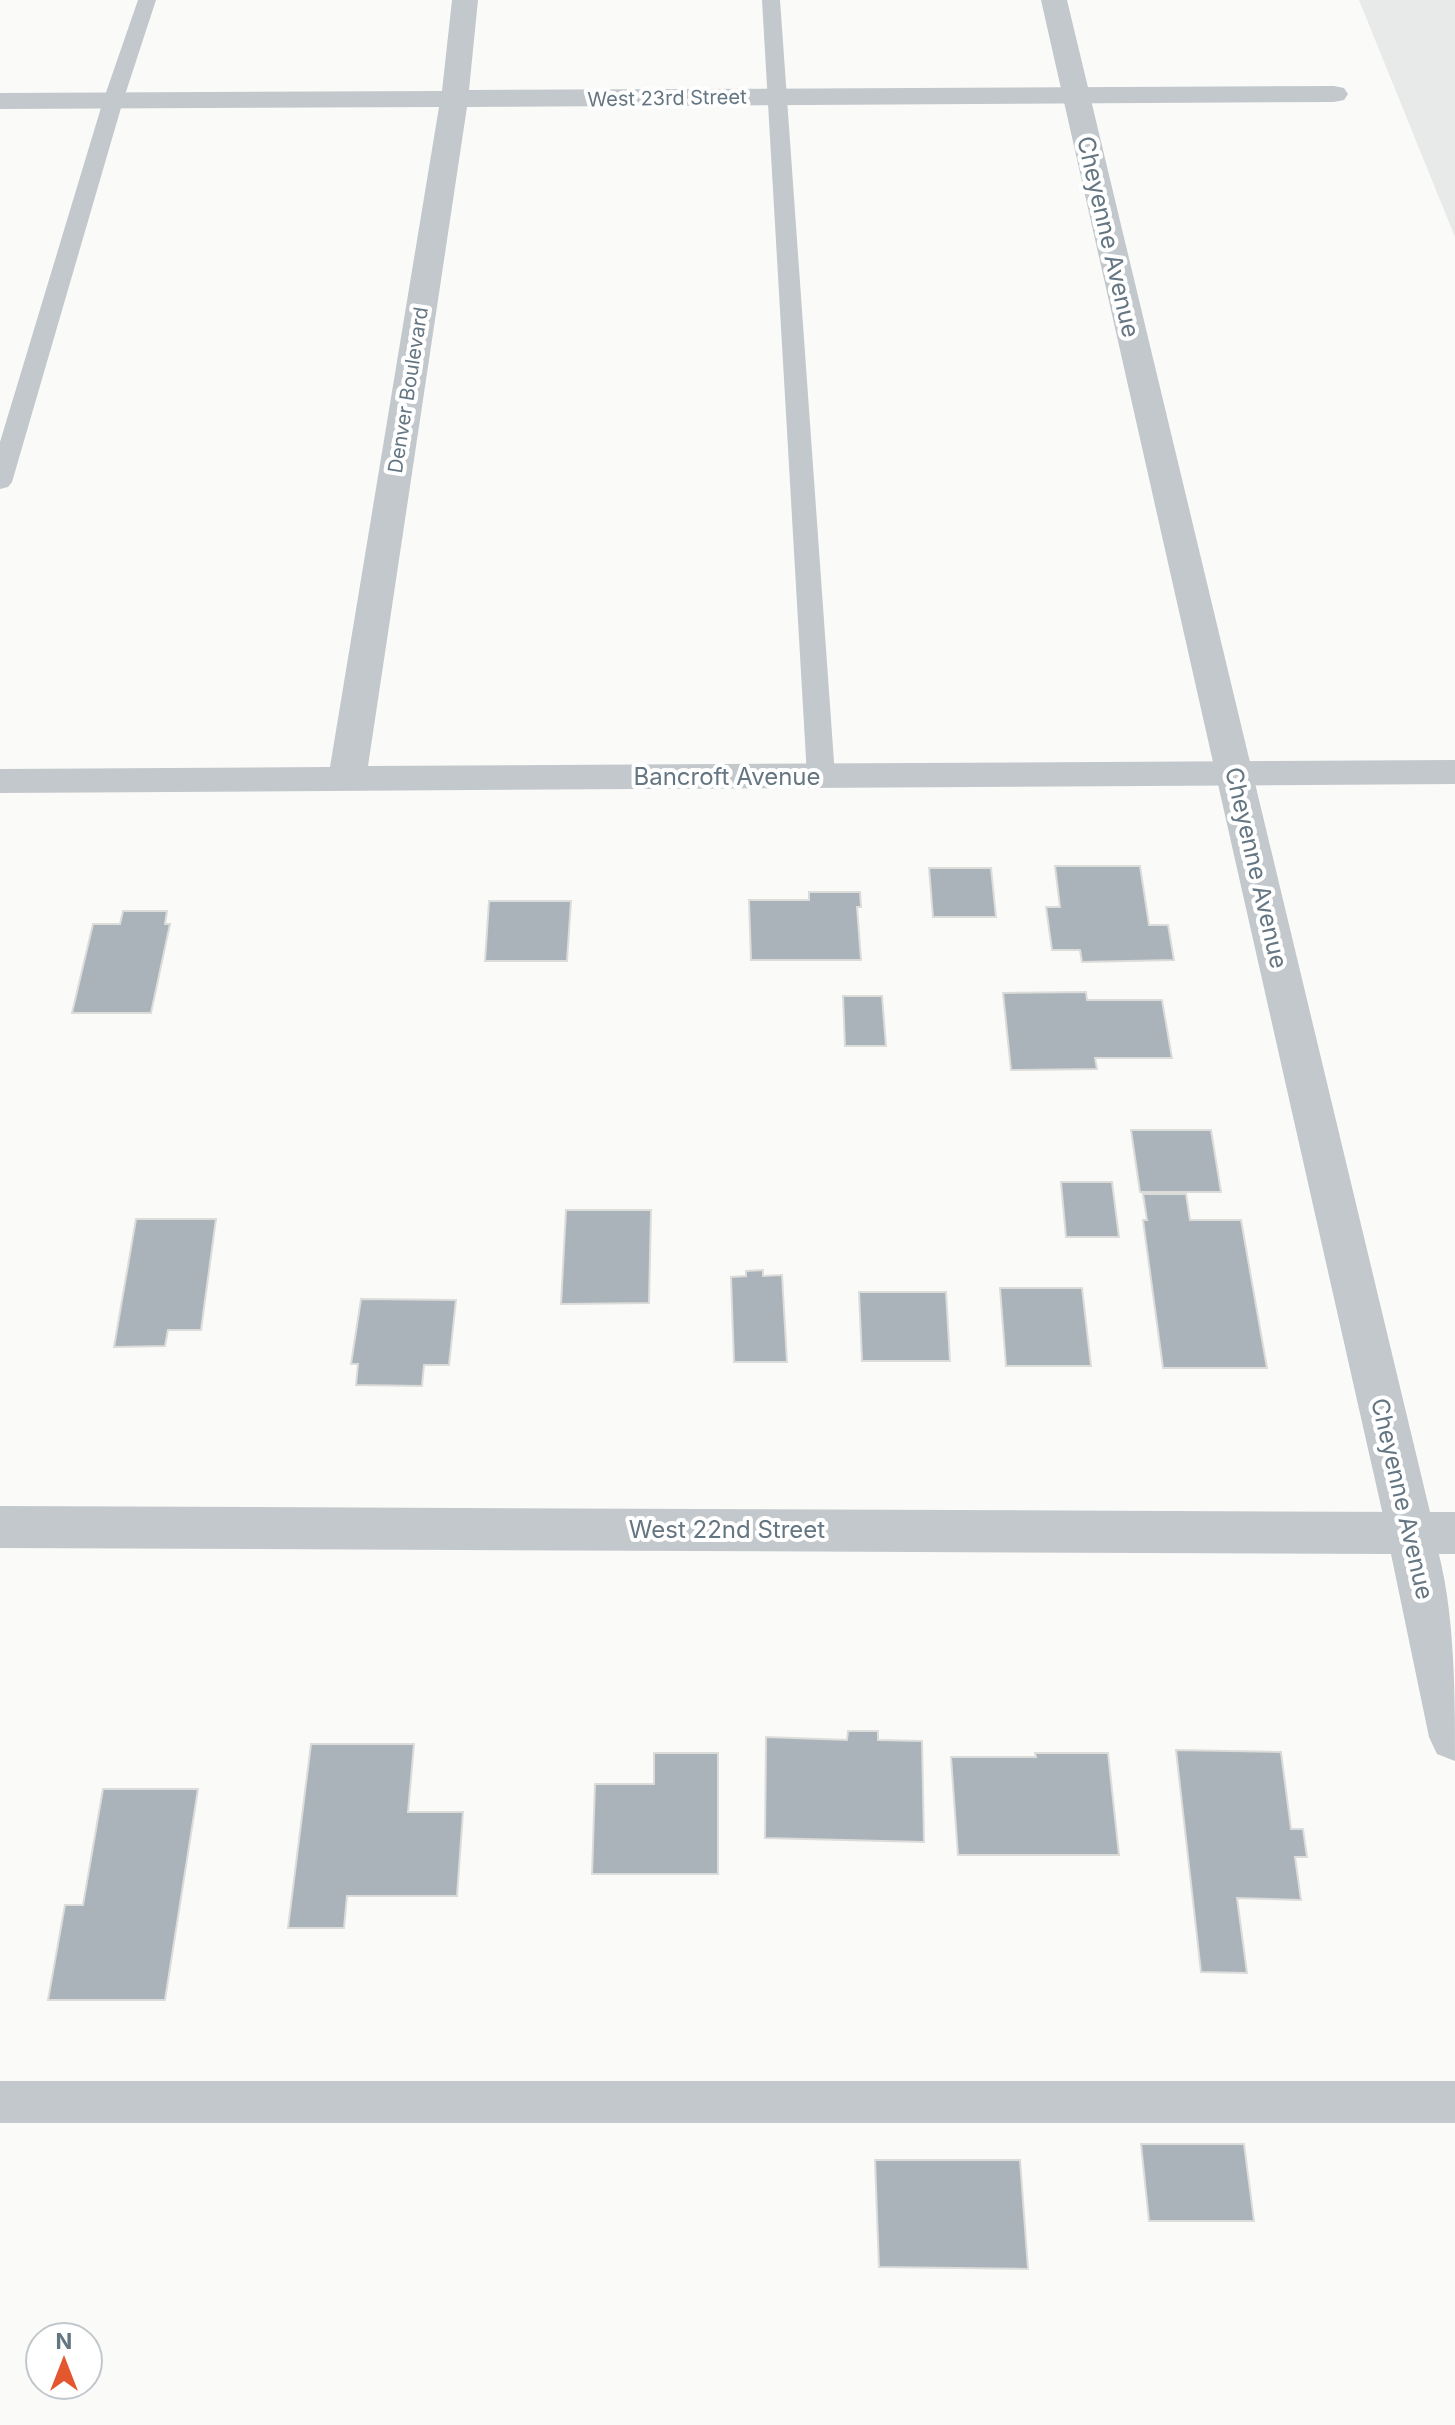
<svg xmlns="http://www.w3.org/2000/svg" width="1455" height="2425" font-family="Inter,sans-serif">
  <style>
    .built { fill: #e8e9e9 }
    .building { fill: #aab3b9; stroke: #dcdcda; stroke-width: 2 }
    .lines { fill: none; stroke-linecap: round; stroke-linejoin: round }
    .service { fill: #c3c8cc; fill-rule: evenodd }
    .minor { fill: #c3c8cc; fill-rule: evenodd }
    .tertiary { fill: #c3c8cc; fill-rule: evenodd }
    .labels { text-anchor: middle; stroke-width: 8; stroke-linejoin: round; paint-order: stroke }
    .far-street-label { font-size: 20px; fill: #657683; stroke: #fff }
    .street-label { font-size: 24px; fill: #657683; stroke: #fff }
  </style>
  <rect width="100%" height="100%" fill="#fafaf8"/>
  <polygon class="built" points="1359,0 1455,0 1455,237"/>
  <g class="building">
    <polygon points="1055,866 1140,866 1149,925 1168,925 1174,960 1082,962 1080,950 1052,950 1046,907 1060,907"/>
    <polygon points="929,868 991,868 996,917 933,917"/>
    <polygon points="809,892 860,892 861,907 857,907 861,960 751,960 749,900 809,900"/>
    <polygon points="489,901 571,901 567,961 485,961"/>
    <polygon points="123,911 167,911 165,924 170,924 151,1013 72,1013 93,924 120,924"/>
    <polygon points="1086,992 1087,1000 1162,1000 1172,1058 1095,1058 1097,1069 1011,1070 1003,993"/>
    <polygon points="843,996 882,996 886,1046 845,1046"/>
    <polygon points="1131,1130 1211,1130 1221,1192 1140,1192"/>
    <polygon points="1061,1182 1112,1182 1119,1237 1066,1237"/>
    <polygon points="1143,1194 1186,1194 1190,1220 1241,1220 1267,1368 1163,1368 1143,1220 1147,1220"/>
    <polygon points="566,1210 651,1210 649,1303 561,1304"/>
    <polygon points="136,1219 216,1219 201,1330 168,1330 165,1346 114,1347"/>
    <polygon points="763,1270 763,1276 782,1275 787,1362 734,1362 731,1277 746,1276 746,1271"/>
    <polygon points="1000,1288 1082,1288 1091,1366 1006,1366"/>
    <polygon points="859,1292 946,1292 950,1361 862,1361"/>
    <polygon points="361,1299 456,1300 449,1365 424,1365 422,1386 356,1385 358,1364 351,1364"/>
    <polygon points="848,1731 878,1731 878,1740 922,1741 924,1842 765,1838 766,1737 847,1740"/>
    <polygon points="311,1744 414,1744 408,1812 463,1812 457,1896 347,1896 344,1928 288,1928"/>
    <polygon points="1176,1750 1281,1752 1291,1829 1303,1829 1307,1857 1295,1857 1301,1900 1237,1898 1247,1973 1201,1972"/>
    <polygon points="654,1753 718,1753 718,1874 592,1874 595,1784 654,1784"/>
    <polygon points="1035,1753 1108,1753 1119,1855 958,1855 951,1757 1036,1757"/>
    <polygon points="103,1789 198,1789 165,2000 48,2000 65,1905 83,1905"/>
    <polygon points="1141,2144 1244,2144 1254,2221 1149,2221"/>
    <polygon points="875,2160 1020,2160 1028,2269 879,2267"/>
  </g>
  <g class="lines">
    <g class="service">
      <polygon points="138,0 156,0 123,101 12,482 8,487 0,489 0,442 103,101"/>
      <polygon points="762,0 780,0 835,776 831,782 821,785 811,782 807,776"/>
      <rect x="0" y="2081" width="1455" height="42"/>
    </g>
    <g class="minor">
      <polygon points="452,0 478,0 469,90 1334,86 1344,88 1348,94 1344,100 1334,102 467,107 368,766 1455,760 1455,784 0,793 0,769 330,767 439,107 0,109 0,93 442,91"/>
      <path d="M0 1506 1411 1512 1428 1518C1455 1591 1455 1682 1455 1761L1437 1754 1429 1737 1391 1554 0 1548Z"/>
    </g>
    <polygon class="tertiary" points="1041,0 1067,0 1430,1512 1455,1512 1455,1554 1411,1554 1394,1548 1387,1533"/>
  </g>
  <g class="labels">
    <g class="far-street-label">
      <text transform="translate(667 98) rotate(-1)" y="7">West 23rd Street</text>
      <text transform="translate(408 390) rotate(-81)" y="7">Denver Boulevard</text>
    </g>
    <g class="street-label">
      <text transform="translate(1108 237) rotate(77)" y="8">Cheyenne Avenue</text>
      <text x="727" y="785">Bancroft Avenue</text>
      <text transform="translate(1256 868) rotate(77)" y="8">Cheyenne Avenue</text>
      <text transform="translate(1402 1499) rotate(77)" y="8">Cheyenne Avenue</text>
      <text x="727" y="1538">West 22nd Street</text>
    </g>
  </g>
  <g transform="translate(64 2361)"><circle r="38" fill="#ffffff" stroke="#c1c8cd" stroke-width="2"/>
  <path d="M0-6L14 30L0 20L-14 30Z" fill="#e4572e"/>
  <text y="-12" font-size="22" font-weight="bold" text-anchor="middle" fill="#657683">N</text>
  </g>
</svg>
